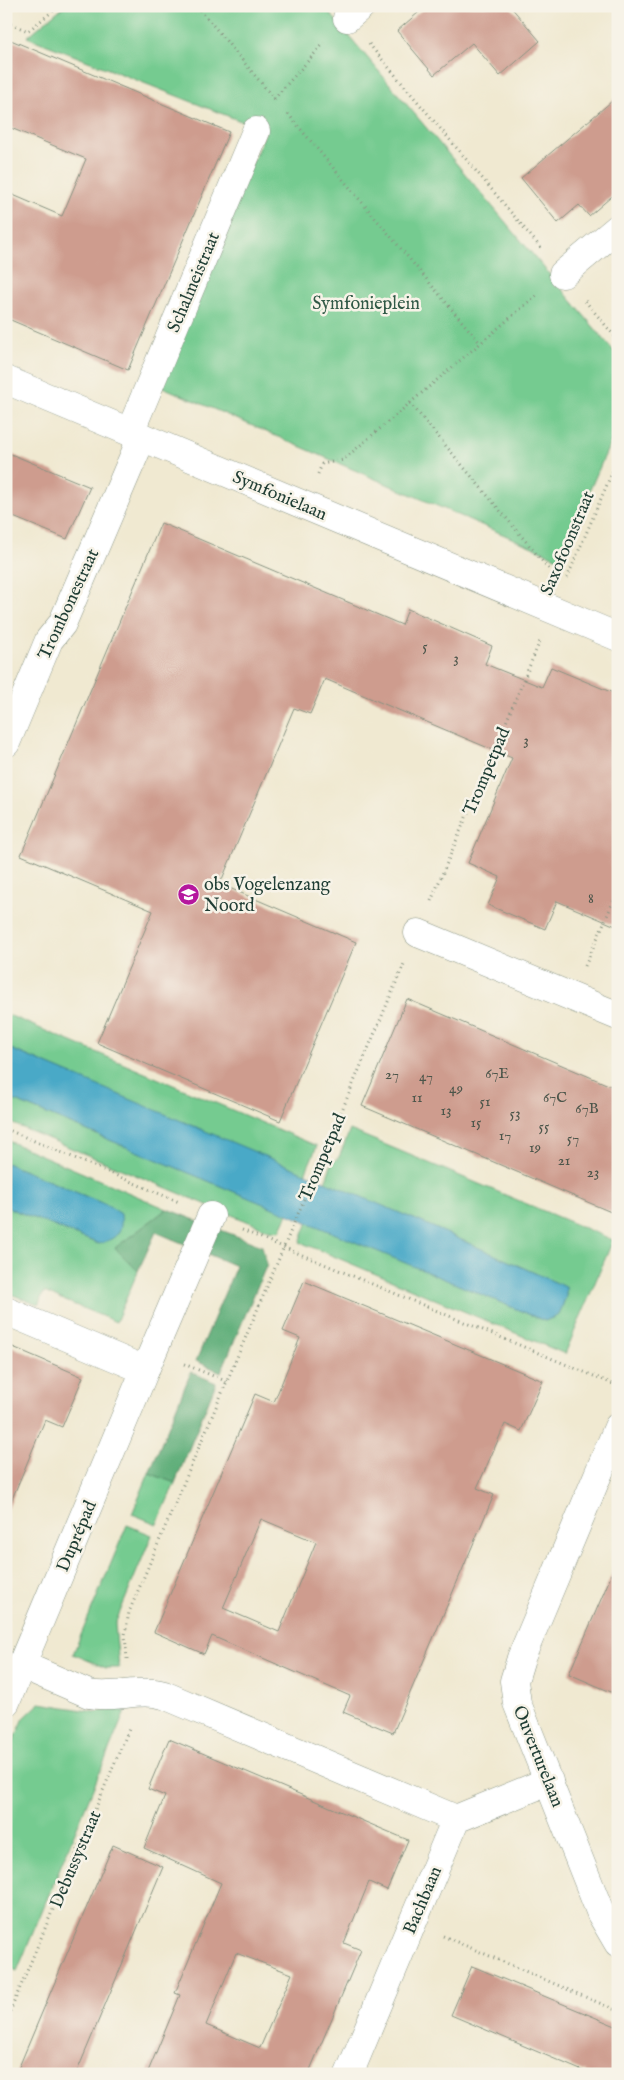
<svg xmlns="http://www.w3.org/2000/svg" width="624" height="2080" font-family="'IM FELL English',serif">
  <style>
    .green { fill: #75cb90; stroke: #4a8462 }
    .forest { fill: #60af7a; stroke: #407657 }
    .water { fill: #48a9c7; stroke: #34737e }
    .building { fill: #ce9c8e; fill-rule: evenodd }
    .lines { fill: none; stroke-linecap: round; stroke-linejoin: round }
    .minor-casing { stroke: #889382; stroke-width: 29 }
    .path { stroke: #889382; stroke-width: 3; stroke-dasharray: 1 4; stroke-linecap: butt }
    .minor { stroke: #fff; stroke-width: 28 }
    .labels { text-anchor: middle; stroke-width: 5; stroke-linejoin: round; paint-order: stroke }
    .number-label { font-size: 15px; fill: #4b554a }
    .street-label { font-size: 18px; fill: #1f3d34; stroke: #f7f3e8 }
    .park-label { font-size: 18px; fill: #305946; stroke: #f7f3e8 }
    .poi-label { font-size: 18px; fill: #1f3d34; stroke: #f7f3e8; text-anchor: start }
  </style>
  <rect width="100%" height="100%" fill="#f7f3e8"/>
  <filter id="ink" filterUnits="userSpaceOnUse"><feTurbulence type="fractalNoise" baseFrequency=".02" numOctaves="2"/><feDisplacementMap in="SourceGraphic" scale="10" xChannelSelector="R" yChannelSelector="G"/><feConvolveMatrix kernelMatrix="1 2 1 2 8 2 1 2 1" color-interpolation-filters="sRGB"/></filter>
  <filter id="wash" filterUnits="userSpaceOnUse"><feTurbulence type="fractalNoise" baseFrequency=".0096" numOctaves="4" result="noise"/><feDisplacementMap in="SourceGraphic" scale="20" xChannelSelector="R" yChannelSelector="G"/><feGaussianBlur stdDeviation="1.12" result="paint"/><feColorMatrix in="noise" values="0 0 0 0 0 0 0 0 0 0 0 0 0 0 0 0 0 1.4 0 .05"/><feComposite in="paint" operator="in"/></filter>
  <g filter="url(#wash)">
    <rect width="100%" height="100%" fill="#f0e9d1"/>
    <g class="green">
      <polygon points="64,6 324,6 618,356 618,425 560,559 158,385 266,131 27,37"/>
      <polygon points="6,1014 317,1146 305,1174 6,1047"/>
      <polygon points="6,1097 288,1214 280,1231 269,1230 217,1209 6,1121"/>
      <polygon points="350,1130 613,1240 565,1354 300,1242 308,1222 545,1321 559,1315 566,1296 566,1287 426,1224 325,1182 332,1163 339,1157"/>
      <polygon points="6,1140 167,1209 115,1248 138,1271 116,1322 44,1292 38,1305 6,1292 6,1207 99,1244 109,1206 6,1163"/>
      <polygon points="149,1473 175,1483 157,1524 132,1514"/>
      <polygon points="127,1525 152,1535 115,1624 119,1668 106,1668 73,1654"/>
      <polygon points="40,1703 95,1712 127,1707 17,1971 6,1966 6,1758 24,1718"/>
    </g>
    <g class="forest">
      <polygon points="167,1209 262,1246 267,1264 221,1372 196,1361 236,1266 156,1232 138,1271 115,1248"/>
      <polygon points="191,1372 216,1383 175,1483 149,1473"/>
    </g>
    <g class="water">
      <polygon points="6,1047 426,1224 566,1287 566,1296 559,1315 545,1321 6,1097"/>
      <path d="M6 1163 109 1206 121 1214C123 1234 116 1238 99 1244L6 1207Z"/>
    </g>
    <g id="blocks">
      <g class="building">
        <polygon points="426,6 510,6 540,41 500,76 472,43 434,75 397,31"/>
        <polygon points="6,38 229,132 128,370 6,318 6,192 62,216 86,159 6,126"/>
        <polygon points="618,96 618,191 589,216 579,205 558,223 521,178"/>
        <polygon points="6,452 90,487 67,539 6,514"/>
        <polygon points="161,523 402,625 408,609 492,646 485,664 542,687 551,667 618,695 618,927 557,901 545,929 488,905 500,877 468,863 512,758 325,679 310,714 294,708 220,884 356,942 280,1121 97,1043 153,911 21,855"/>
        <polygon points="407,999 618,1089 618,1215 362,1106"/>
        <path d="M304 1281 543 1381 521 1431 505 1424 477 1488 494 1495 393 1733 343 1712 350 1696 212 1636 204 1654 154 1632 255 1394 274 1402 300 1338 283 1331ZM261 1519 316 1542 279 1632 223 1608Z"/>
        <polygon points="6,1344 83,1377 62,1427 45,1420 7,1511"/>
        <polygon points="617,1562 618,1562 618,1695 569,1674"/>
        <path d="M169 1739 408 1840 387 1890 369 1882 344 1943 361 1950 310 2070 319 2074H147L180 1995 175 1993 221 1883 144 1848 165 1796 148 1789ZM236 1953 292 1974 260 2048 206 2025Z"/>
        <polygon points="113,1845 163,1867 76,2074 16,2074"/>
        <polygon points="472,1966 618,2027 618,2074 590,2074 451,2015"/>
      </g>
    </g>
  </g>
  <g filter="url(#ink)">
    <use href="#blocks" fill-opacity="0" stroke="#889382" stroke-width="1"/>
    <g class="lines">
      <defs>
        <g id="minor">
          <polyline points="347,18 361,6"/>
          <polyline points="563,274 618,228"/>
          <polyline points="6,380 618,637"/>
          <polyline points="130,432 256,131"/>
          <polyline points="6,743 49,640 62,624 142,437"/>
          <polyline points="418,933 618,1016"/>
          <polyline points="6,1311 145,1370 6,1702"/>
          <polyline points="145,1370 211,1216"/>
          <polyline points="618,1427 521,1658 514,1681 517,1703 601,1914 618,1943"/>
          <path d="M22 1665 89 1694C114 1699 140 1688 164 1695L456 1819"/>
          <polyline points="349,2074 456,1819 549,1781"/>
        </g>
      </defs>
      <use href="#minor" class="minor-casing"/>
      <g class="path">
        <polyline points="197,6 277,102"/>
        <polyline points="6,22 28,31 59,6"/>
        <polyline points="369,44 541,248"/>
        <polyline points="274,99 324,43"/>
        <polyline points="288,114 480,343"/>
        <polyline points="585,301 618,340"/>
        <polyline points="410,403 549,569"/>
        <polyline points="318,474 322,464 343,460 537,295"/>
        <polyline points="567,578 618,459"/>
        <polyline points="431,901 540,641"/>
        <polyline points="585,966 618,891"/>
        <polyline points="6,1129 179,1202"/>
        <polyline points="242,1230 618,1386"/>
        <polyline points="184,1364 228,1382"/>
        <polyline points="127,1659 125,1635 129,1612 404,964"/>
        <polyline points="443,1936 618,2011"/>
        <polyline points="6,2021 129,1729"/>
      </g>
      <use href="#minor" class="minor"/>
    </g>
  </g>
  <defs>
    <symbol id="school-disc" viewBox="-11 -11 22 22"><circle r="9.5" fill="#b5179e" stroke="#f7f3e8"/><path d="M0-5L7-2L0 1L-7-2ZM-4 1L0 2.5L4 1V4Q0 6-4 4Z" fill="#fff"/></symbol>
  </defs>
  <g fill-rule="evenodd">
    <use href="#school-disc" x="176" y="882" width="25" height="25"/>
  </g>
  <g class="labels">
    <g class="number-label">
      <text x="425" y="651">5</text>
      <text x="456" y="663">3</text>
      <text x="526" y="745">3</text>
      <text x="591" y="903">8</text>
      <text x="497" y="1078">67E</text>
      <text x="392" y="1079">27</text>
      <text x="426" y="1081">47</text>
      <text x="456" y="1093">49</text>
      <text x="417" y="1102">11</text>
      <text x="555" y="1102">67C</text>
      <text x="485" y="1106">51</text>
      <text x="587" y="1113">67B</text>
      <text x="446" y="1115">13</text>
      <text x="515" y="1118">53</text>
      <text x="476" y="1127">15</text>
      <text x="544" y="1131">55</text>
      <text x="505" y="1140">17</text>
      <text x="573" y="1143">57</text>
      <text x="535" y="1152">19</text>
      <text x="564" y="1165">21</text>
      <text x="593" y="1177">23</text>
    </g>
    <g class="street-label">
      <text transform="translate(193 282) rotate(-67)" y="6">Schalmeistraat</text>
      <text transform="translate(280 495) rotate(23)" y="6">Symfonielaan</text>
      <text transform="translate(567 543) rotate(-67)" y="6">Saxofoonstraat</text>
      <text transform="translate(68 604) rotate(-65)" y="6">Trombonestraat</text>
      <text transform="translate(486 771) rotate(-67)" y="6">Trompetpad</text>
      <text transform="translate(322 1157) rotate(-67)" y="6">Trompetpad</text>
      <text transform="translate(76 1536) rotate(-67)" y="6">Duprépad</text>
      <text transform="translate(539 1756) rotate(68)" y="6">Ouverturelaan</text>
      <text transform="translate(75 1859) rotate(-67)" y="6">Debussystraat</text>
      <text transform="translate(422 1900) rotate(-67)" y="6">Bachbaan</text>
    </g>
    <g class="park-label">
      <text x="366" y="309">Symfonieplein</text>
    </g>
    <g class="poi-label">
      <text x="204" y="890">obs Vogelenzang<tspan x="204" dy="21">Noord</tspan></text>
    </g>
  </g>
  <rect width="624" height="2080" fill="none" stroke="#f7f3e8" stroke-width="25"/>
</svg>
